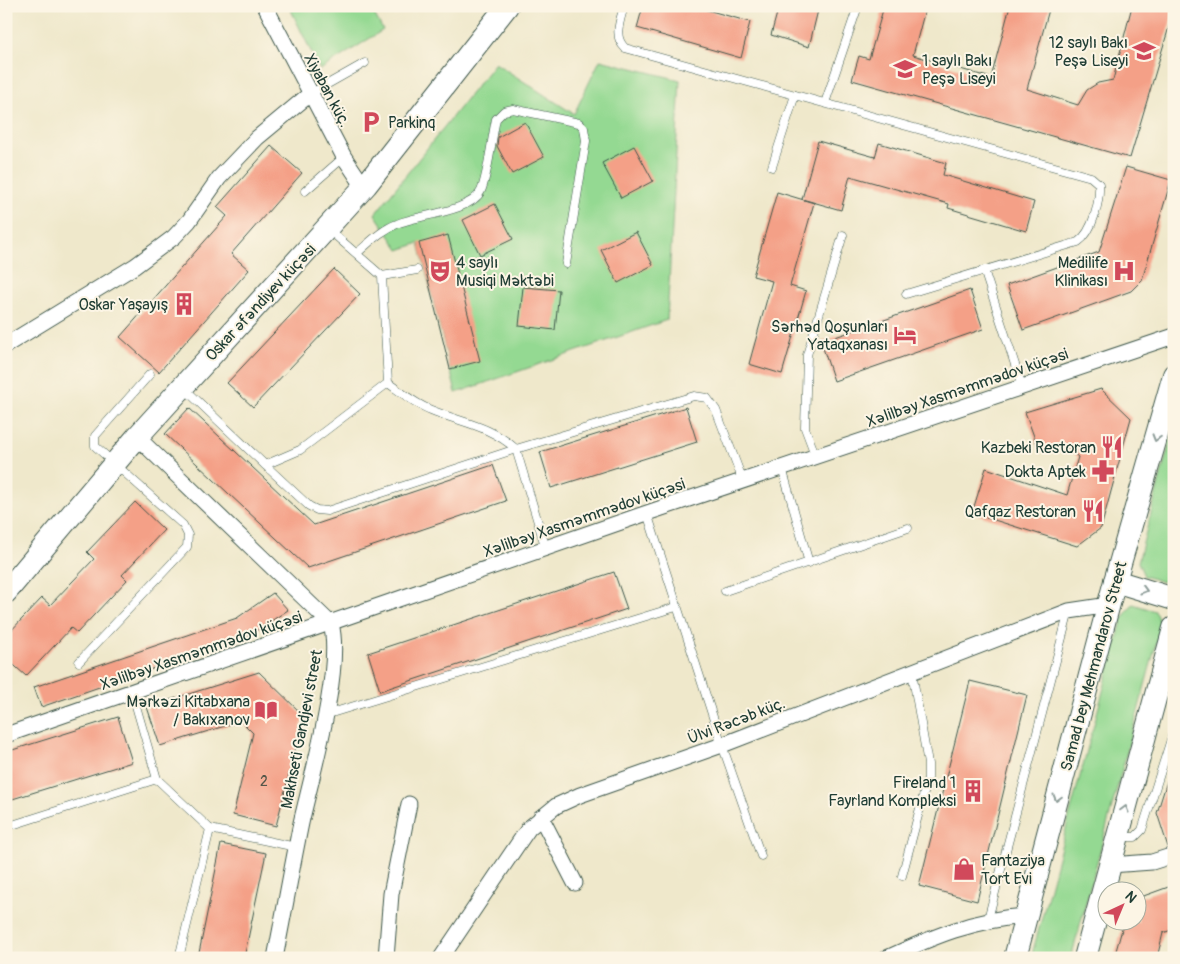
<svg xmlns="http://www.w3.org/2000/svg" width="1180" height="964" font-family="Pangolin,sans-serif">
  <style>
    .green { fill: #94d992; stroke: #5a8b63 }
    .building { fill: #f4a087 }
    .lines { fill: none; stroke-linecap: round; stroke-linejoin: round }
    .lane-casing { stroke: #3e574b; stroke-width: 9 }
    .street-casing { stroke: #3e574b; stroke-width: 17 }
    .secondary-casing { stroke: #3e574b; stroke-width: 24 }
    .lane { stroke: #fff; stroke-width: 8 }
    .street { stroke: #fff; stroke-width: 15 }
    .secondary { stroke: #fff; stroke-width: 22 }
    .oneway { stroke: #8f9e9a }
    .labels { text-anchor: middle; stroke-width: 4; stroke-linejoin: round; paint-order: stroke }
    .number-label { font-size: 14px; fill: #545649 }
    .poi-label { font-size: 16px; fill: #1f3d34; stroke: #fcf5e5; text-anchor: end }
    .street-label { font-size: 16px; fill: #1f3d34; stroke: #fcf5e5 }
  </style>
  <rect width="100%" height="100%" fill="#fcf5e5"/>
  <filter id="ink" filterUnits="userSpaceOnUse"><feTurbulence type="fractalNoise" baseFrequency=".02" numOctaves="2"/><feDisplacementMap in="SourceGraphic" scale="10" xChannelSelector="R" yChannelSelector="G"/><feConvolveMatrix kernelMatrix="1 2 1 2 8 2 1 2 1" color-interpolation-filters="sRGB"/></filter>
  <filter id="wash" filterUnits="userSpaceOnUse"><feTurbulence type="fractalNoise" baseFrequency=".0096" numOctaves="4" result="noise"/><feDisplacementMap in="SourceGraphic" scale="20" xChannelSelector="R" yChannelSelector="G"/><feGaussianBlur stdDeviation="1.12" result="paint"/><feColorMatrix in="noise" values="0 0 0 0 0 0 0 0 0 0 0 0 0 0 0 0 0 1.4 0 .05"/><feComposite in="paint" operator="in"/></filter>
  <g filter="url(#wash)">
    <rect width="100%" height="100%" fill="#efe8cb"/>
    <g class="green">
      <polygon points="289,6 370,6 383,30 320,70"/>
      <polygon points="600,60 680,80 667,320 456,393 419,243 399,250 375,214 495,63 574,114"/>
      <polygon points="1174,426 1174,571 1163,582 1144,576 1138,562"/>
      <polygon points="1133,604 1155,611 1161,626 1071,958 1031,958 1123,617"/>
    </g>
    <g id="blocks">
      <g class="building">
        <polygon points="643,6 693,6 750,22 741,58 637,28"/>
        <polygon points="779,6 819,6 809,47 771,35"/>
        <polygon points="884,6 926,6 913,55 991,78 1010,6 1050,6 1027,89 1078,105 1087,90 1098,83 1113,80 1132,6 1174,6 1174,10 1130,158 852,80 859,56 869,59"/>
        <polygon points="525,122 544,157 512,174 497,146 498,137"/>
        <polygon points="818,141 875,157 879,143 946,163 943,175 1034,202 1026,231 948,208 949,204 850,176 841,210 802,199"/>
        <polygon points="271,146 302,173 231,254 249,270 159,372 120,337 227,216 217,207"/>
        <polygon points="634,146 653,181 621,198 602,163"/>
        <polygon points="1126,167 1171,180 1142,280 1131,291 1023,330 1007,285 1099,252"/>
        <polygon points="777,192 814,203 790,286 806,291 782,374 749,364 772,281 753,276"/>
        <polygon points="495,204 513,239 480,255 463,220"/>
        <polygon points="636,232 653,265 618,283 601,250"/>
        <polygon points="448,235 480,361 450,369 419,243"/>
        <polygon points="334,269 360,294 253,407 227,383"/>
        <polygon points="523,287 559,290 555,330 519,326"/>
        <polygon points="970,290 983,329 834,381 821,342"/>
        <polygon points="1101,389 1131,418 1101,528 1077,546 972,513 986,468 1067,495 1078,457 1062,443 1039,450 1025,412"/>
        <polygon points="686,407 697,442 551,488 540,452"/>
        <polygon points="189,408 314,525 493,465 506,501 308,568 165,434"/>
        <polygon points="135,502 164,530 122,575 127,580 77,633 71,628 26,676 6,658 6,636 42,598 50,605 94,559 87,552"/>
        <polygon points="614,572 627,609 380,691 368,653"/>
        <polygon points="273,593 288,610 248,636 41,707 34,687 237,618"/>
        <polygon points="259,672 304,716 276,826 233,815 253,733 241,721 160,746 147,707"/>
        <polygon points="970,681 1027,695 977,901 919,886"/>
        <polygon points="118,717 132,762 6,801 6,752"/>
        <polygon points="1170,772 1174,772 1174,846 1168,847 1157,813"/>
        <polygon points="221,844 266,853 244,958 198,958"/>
        <polygon points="1174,885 1174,929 1163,933 1157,958 1114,958 1124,922 1138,922 1138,898"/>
      </g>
    </g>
  </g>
  <g filter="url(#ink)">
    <use href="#blocks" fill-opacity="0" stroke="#3e574b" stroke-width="1"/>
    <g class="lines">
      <defs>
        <g id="lane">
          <path d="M624 6C620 21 613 37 625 48L1091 177 1099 184C1100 201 1093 232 1078 242L906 294"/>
          <polyline points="310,94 365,63"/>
          <polyline points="825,103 858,6"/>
          <polyline points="772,167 795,95"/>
          <polyline points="305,191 344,157"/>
          <path d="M357 253C369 243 381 230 397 224 417 215 471 212 481 191 488 175 492 137 496 119L504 111 513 109 579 123 584 128 586 141 566 264"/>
          <polyline points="984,270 1022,386"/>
          <polyline points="382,276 417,270"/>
          <path d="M388 383C401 392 415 404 431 410 462 423 489 425 516 449L546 549"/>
          <polyline points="184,388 265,465 300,450 388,383 382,276 328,229"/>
          <polyline points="816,457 805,428 807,355 843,235"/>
          <polyline points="265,465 309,506 317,510 327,511 516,449 694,396 707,398 716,410 743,481"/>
          <polyline points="782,468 809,563"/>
          <polyline points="647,513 722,745 761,856"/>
          <polyline points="725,591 908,528"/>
          <polyline points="79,662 187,547 188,535 183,525 95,446 95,436 150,374"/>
          <polyline points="132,692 157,779"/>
          <polyline points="325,715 676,607"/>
          <polyline points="6,827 157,779 210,829 179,958"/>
          <polyline points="210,829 296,847"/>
          <polyline points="1120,837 1135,837 1142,830 1174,730"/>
          <polyline points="902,876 928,778 928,764 912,672"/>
          <polyline points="988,919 1069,611"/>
        </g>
        <g id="street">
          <polyline points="265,6 344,157 358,178 366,185"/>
          <polyline points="6,345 135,266 174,237 189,221 219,178 257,138 310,94"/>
          <path d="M137 437 331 624C343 667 312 775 301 823 292 867 284 913 275 958"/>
          <polyline points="6,735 647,513 1174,336"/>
          <polyline points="541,817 575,883"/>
          <polyline points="1110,865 1152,862 1174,855"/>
          <polyline points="386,958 391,894 409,804"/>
          <polyline points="441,958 520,841 529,828 556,806 580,795 722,745 1069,611 1109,605"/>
          <path d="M887 958C932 937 975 919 1026 916"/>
        </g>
        <g id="secondary">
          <polyline points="1115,581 1174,599"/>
          <polyline points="6,592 137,437 366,185 507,6"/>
          <polyline points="1015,958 1115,581 1174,375"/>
          <polyline points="1085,958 1174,628"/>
        </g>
      </defs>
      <use href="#lane" class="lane-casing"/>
      <use href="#street" class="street-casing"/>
      <use href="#secondary" class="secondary-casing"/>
      <use href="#lane" class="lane"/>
      <use href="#street" class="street"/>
      <use href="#secondary" class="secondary"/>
    </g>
    <defs><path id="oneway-chevron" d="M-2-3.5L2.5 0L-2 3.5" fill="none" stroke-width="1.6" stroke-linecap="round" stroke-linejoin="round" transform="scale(1.25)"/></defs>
    <g class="oneway">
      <use href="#oneway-chevron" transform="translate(1156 438) rotate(106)"/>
      <use href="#oneway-chevron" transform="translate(1144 590) rotate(16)"/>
      <use href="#oneway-chevron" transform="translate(1057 798) rotate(105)"/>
      <use href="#oneway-chevron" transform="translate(1125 809) rotate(-75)"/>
    </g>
  </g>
  <defs>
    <symbol id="university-bare" viewBox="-9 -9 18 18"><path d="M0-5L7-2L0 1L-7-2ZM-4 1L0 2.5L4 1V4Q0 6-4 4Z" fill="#d1495b" stroke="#fcf5e5" stroke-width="2.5" paint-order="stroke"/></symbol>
    <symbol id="parking-bare" viewBox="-9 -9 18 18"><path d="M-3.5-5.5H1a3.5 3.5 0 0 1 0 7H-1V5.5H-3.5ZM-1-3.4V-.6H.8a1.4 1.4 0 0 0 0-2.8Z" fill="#d1495b" stroke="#fcf5e5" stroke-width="2.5" paint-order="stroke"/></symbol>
    <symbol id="theatre-bare" viewBox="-9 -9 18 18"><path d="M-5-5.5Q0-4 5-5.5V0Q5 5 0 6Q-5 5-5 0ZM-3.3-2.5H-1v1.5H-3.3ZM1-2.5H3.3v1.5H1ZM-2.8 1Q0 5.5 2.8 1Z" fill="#d1495b" stroke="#fcf5e5" stroke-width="2.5" paint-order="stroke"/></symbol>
    <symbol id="hospital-bare" viewBox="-9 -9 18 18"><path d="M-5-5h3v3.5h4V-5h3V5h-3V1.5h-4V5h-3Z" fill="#d1495b" stroke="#fcf5e5" stroke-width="2.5" paint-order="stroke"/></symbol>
    <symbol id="building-bare" viewBox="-9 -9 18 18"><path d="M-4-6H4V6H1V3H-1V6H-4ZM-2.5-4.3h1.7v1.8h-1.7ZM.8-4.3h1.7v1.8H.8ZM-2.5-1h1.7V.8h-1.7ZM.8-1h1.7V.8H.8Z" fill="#d1495b" stroke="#fcf5e5" stroke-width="2.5" paint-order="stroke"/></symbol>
    <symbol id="hotel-bare" viewBox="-9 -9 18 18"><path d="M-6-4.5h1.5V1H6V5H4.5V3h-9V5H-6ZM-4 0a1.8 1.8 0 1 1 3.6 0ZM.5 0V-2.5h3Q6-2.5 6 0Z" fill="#d1495b" stroke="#fcf5e5" stroke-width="2.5" paint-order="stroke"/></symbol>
    <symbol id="restaurant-bare" viewBox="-9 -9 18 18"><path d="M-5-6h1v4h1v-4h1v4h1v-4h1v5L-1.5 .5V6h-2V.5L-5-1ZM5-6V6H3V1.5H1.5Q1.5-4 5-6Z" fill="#d1495b" stroke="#fcf5e5" stroke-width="2.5" paint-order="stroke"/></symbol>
    <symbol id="pharmacy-bare" viewBox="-9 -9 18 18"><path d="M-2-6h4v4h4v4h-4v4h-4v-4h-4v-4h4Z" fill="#d1495b" stroke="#fcf5e5" stroke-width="2.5" paint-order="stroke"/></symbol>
    <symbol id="library-bare" viewBox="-9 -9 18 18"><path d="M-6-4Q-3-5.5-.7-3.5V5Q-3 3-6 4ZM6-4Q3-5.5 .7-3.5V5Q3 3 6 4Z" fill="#d1495b" stroke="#fcf5e5" stroke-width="2.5" paint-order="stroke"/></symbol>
    <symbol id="shop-bare" viewBox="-9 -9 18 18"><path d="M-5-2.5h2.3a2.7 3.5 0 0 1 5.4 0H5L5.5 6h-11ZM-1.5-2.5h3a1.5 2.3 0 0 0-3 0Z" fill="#d1495b" stroke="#fcf5e5" stroke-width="2.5" paint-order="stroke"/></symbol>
  </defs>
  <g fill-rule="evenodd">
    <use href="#university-bare" x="1128" y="35" width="32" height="32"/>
    <use href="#university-bare" x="889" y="53" width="32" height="32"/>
    <use href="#parking-bare" x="355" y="106" width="32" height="32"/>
    <use href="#theatre-bare" x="424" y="255" width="32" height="32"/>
    <use href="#hospital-bare" x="1108" y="255" width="32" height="32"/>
    <use href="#building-bare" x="168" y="288" width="32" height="32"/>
    <use href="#hotel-bare" x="889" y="319" width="32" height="32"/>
    <use href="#restaurant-bare" x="1096" y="431" width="32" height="32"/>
    <use href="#pharmacy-bare" x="1087" y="455" width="32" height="32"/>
    <use href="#restaurant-bare" x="1077" y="495" width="32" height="32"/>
    <use href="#library-bare" x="250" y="694" width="32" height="32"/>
    <use href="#building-bare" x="957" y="775" width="32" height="32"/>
    <use href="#shop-bare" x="948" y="853" width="32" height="32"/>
  </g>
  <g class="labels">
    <g class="number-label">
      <text x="264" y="786">2</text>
    </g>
    <g class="poi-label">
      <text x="1128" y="48">12 saylı Bakı<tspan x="1128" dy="18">Peşə Liseyi</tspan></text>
      <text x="922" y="66" text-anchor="start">1 saylı Bakı<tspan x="922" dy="18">Peşə Liseyi</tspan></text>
      <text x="388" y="128" text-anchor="start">Parkinq</text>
      <text x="456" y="268" text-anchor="start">4 saylı<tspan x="456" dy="18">Musiqi Məktəbi</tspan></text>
      <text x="1108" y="268">Medilife<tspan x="1108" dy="18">Klinikası</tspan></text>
      <text x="168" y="310">Oskar Yaşayış</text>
      <text x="888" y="332">Sərhəd Qoşunları<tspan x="888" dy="18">Yataqxanası</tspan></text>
      <text x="1096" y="453">Kazbeki Restoran</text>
      <text x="1086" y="477">Dokta Aptek</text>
      <text x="1076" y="517">Qafqaz Restoran</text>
      <text x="250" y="707">Mərkəzi Kitabxana<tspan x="250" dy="18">/ Bakıxanov</tspan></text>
      <text x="956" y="788">Fireland 1<tspan x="956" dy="18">Fayrland Kompleksi</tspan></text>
      <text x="981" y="866" text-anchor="start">Fantaziya<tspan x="981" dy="18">Tort Evi</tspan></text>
    </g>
    <g class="street-label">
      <text transform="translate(328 90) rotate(62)" y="6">Xiyaban küç.</text>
      <text transform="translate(260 302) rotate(-47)" y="6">Oskar Əfəndiyev küçəsi</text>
      <text transform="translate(967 387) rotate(-19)" y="6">Xəlilbəy Xasməmmədov küçəsi</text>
      <text transform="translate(584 517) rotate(-19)" y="6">Xəlilbəy Xasməmmədov küçəsi</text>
      <text transform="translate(201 650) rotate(-19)" y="6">Xəlilbəy Xasməmmədov küçəsi</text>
      <text transform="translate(1093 666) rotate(-75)" y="6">Samad bey Mehmandarov Street</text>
      <text transform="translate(736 720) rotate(-21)" y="6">Ülvi Rəcəb küç.</text>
      <text transform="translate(301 729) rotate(-79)" y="6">Makhseti Gandjevi street</text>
    </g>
  </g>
  <rect width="1180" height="964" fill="none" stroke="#fcf5e5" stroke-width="25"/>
  <g transform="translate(1122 906) rotate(44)"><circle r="24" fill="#fcf5e5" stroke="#a4ab9e"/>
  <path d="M0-4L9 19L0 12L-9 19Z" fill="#d1495b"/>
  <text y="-8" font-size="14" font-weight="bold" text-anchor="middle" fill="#1f3d34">N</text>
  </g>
</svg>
